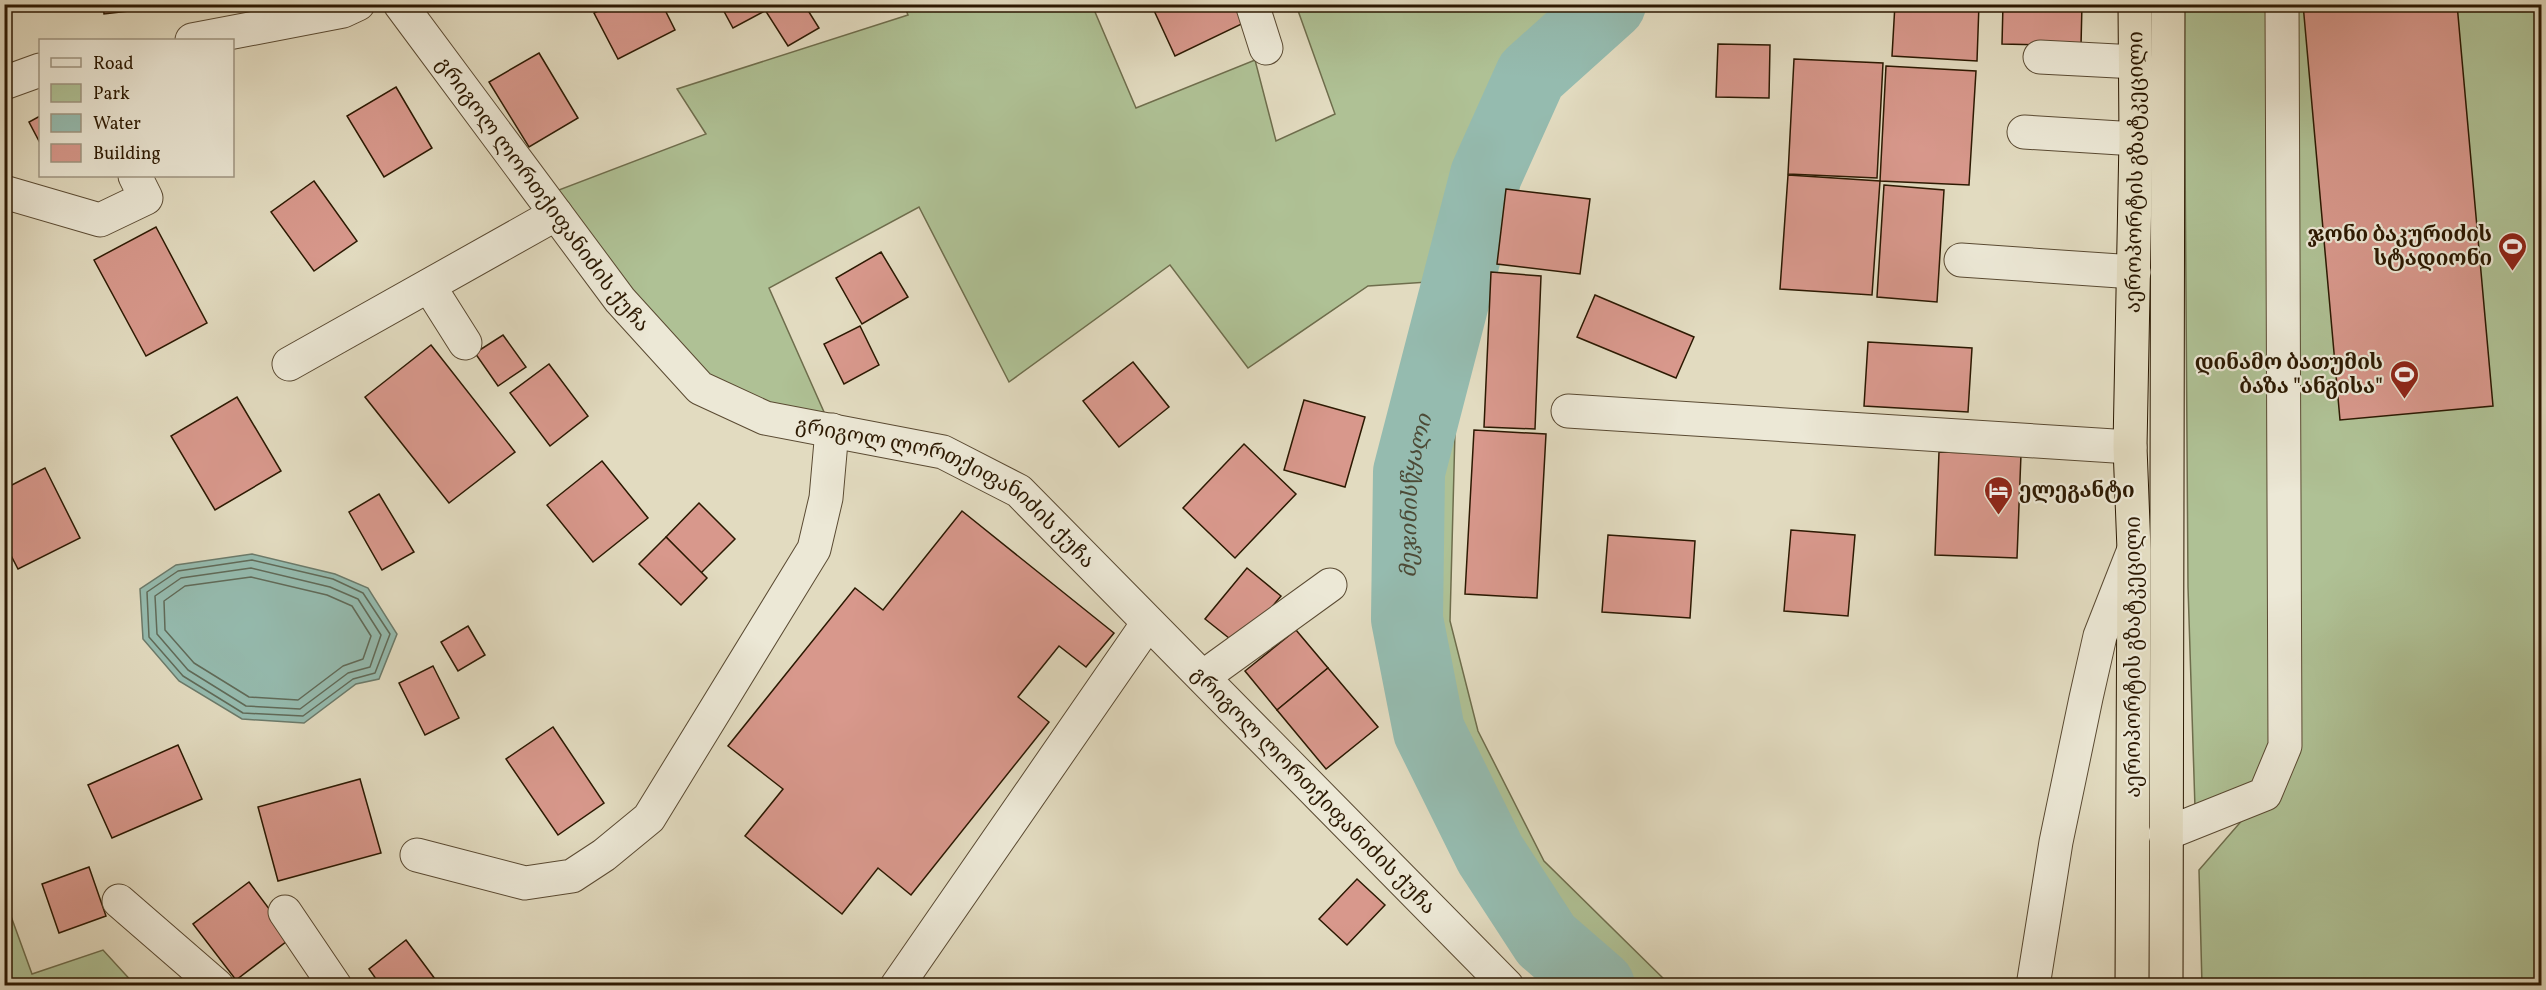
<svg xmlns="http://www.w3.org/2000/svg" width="2546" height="990" font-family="Vollkorn,'Noto Serif Georgian',serif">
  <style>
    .green { fill: #afc195; stroke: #6e6d4c; stroke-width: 1.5 }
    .water { fill: #95bbaf; stroke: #6b7a6a; stroke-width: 1.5 }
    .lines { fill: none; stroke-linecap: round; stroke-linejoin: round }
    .shore { stroke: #606a58; stroke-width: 1.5 }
    .river { stroke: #95bbaf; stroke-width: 72 }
    .building { fill: #d8988c; stroke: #2c1902; stroke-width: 1.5 }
    .minor-casing { stroke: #5a4a32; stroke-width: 35 }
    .highway-casing { stroke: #2c1902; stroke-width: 35 }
    .minor { stroke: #ece8d6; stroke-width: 33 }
    .highway { stroke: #e2dbc0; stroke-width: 33 }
    .labels { text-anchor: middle; stroke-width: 4.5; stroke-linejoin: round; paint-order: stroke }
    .street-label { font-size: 21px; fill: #2c1902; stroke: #ece8d6 }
    .poi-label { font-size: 21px; font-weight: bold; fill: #2c1902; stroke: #ece8d6; text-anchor: end }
    .water-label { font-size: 22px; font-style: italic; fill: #4c4a36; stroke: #ece8d6 }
  </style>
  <rect width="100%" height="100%" fill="#e2dbc0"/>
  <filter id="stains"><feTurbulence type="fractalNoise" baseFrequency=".00333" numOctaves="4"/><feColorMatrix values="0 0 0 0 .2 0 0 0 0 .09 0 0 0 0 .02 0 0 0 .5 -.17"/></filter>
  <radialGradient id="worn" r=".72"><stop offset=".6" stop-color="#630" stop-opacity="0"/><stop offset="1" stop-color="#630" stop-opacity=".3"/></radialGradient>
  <g class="green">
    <polygon points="904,5 1092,5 1136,108 1255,60 1276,141 1335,114 1296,5 1639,5 1531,75 1486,175 1459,280 1450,621 1478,731 1544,861 1670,985 1599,985 1546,940 1490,854 1429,731 1407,619 1409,472 1458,280 1368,286 1248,368 1170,265 1009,382 919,207 769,288 832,430 700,388 543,196 706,134 677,89 908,15"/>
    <polygon points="2184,5 2541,5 2541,985 2202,985 2199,870 2264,795 2195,808 2188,587"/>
    <polygon points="4,897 32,974 103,950 135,985 5,985"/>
  </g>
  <polygon class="water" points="252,554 335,574 368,588 397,634 379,679 356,684 304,723 242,719 179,681 143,639 140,589 176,565"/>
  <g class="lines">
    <g class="shore">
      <polygon points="252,560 333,579 363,593 390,634 375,673 353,679 303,716 243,713 183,676 149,637 147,592 178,571"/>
      <polygon points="251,568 330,587 358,599 381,635 370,667 348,673 300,709 246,706 188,670 157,634 155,596 181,578"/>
      <polygon points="251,577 327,595 352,606 371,636 363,659 343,666 298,700 249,697 194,663 165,630 164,601 185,586"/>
    </g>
    <path class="river" id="s1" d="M1599 986 1546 940 1490 854 1429 731 1407 619 1409 472 1486 175 1531 75 1610 4"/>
  </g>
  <g class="building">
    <polygon points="103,4 172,4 172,6 104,14"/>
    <polygon points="612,4 662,4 675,30 618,59 594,13"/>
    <polygon points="720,4 773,4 774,6 733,28"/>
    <polygon points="773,4 804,4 819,28 788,46 765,10"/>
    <polygon points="1151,4 1243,4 1250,20 1175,56"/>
    <polygon points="1895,4 1979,4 1977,61 1892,56"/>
    <polygon points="2003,4 2082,4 2081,46 2002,44"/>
    <polygon points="2303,4 2457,4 2493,406 2340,420"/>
    <polygon points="1718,44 1770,45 1769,98 1716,97"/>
    <polygon points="539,53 578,118 529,147 489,82"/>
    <polygon points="1794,59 1883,63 1877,178 1788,174"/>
    <polygon points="1886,66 1976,71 1969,185 1880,181"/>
    <polygon points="396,87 432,148 384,177 347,116"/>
    <polygon points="40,116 40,143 29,122"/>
    <polygon points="1788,175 1880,181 1872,295 1780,289"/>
    <polygon points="314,181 357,241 314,271 271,212"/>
    <polygon points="1884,185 1944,190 1937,302 1877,297"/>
    <polygon points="1506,189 1590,199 1580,274 1497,264"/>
    <polygon points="156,227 207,323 146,356 94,260"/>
    <polygon points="881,252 908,297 862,324 836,278"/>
    <polygon points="1491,272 1541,276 1535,429 1484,427"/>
    <polygon points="1595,295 1694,337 1676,378 1577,337"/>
    <polygon points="860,326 879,365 844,384 824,344"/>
    <polygon points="503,335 526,367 498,386 475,353"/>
    <polygon points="1868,342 1972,348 1968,412 1864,406"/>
    <polygon points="431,345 515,452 449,503 365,397"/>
    <polygon points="1133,362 1169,407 1119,447 1083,401"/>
    <polygon points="549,364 588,416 550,446 510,393"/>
    <polygon points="237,397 281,471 215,510 171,436"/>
    <polygon points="1304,400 1365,417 1345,487 1284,470"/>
    <polygon points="1474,430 1546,434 1537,598 1465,594"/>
    <polygon points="1244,444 1296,494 1235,558 1183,508"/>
    <polygon points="1939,452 2021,454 2017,558 1935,555"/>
    <polygon points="602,461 648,518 593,562 547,505"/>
    <polygon points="45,468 80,538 18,569 4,542 4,489"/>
    <polygon points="379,494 414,552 382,570 349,512"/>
    <polygon points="699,503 735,539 701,573 666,537"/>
    <polygon points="962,511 1114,633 1086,667 1059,646 1018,697 1049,722 911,895 878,868 842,914 745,836 783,789 728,746 855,588 883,610"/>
    <polygon points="1791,530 1855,535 1848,616 1784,611"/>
    <polygon points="1608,535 1695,541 1690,618 1602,612"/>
    <polygon points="666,537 707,578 681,605 639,564"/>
    <polygon points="1247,568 1281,596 1239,646 1205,619"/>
    <polygon points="468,626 485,655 458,671 441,642"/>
    <polygon points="1296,630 1328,668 1277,710 1245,671"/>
    <polygon points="433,666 459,718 425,735 399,683"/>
    <polygon points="1328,668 1378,727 1326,769 1277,710"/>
    <polygon points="553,727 604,803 558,835 506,759"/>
    <polygon points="178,745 202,799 112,838 88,785"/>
    <polygon points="360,779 381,853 278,881 258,807"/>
    <polygon points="89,867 106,916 59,933 42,884"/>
    <polygon points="1357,879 1385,905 1347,945 1319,919"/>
    <polygon points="249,882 291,938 236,980 193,924"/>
    <polygon points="406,940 435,979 427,986 381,986 369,969"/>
  </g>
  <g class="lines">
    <defs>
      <g id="minor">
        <path id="s2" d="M400 4 620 300 700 388 765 418 943 452 1019 491 1507 986"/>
        <polyline points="1252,4 1266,48"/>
        <polyline points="192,40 343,11 358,4"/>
        <polyline points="2040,57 2136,62"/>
        <polyline points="4,83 40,70"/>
        <polyline points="2024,132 2136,139"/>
        <polyline points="4,192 100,220 146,198 135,176"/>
        <polyline points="1961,260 2134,272"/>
        <polyline points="429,286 465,343"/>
        <polyline points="289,364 556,214"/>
        <polyline points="1568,411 2130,447"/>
        <polyline points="1203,677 1330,585"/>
        <polyline points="2165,834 2265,794 2285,746 2282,4"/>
        <polyline points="417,855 525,883 572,876 604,855 649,818 814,549 826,498 832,430"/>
        <polyline points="119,901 217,986"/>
        <polyline points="285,912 335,986"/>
        <polyline points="897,986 1148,623"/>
        <polyline points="2033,986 2056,842 2086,698 2100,636 2133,552"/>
      </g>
      <g id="highway">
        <path id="s3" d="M2132 986 2134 550 2130 447 2136 139 2135 4"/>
        <polyline points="2166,986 2168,4"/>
      </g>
    </defs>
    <use href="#minor" class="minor-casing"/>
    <use href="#highway" class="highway-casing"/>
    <use href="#minor" class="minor"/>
    <use href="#highway" class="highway"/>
  </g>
  <defs>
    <symbol id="stadium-pin" viewBox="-11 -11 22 30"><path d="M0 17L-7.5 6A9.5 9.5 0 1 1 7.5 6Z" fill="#8f2418" stroke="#ece8d6"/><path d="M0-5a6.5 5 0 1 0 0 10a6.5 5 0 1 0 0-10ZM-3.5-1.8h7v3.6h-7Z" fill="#fff"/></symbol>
    <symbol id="hotel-pin" viewBox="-11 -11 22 30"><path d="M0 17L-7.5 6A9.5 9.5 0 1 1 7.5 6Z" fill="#8f2418" stroke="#ece8d6"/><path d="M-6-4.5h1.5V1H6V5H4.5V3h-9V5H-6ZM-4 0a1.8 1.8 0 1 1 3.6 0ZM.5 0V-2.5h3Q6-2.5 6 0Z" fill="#fff"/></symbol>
  </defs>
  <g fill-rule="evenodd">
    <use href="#stadium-pin" x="2496" y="230" width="33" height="45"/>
    <use href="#stadium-pin" x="2388" y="358" width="33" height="45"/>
    <use href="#hotel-pin" x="1982" y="474" width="33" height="45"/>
  </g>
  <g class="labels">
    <g class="street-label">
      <text dy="7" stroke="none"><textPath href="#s3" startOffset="814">აეროპორტის გზატკეცილი</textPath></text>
      <text dy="7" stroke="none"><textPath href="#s2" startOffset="238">გრიგოლ ლორთქიფანიძის ქუჩა</textPath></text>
      <text dy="7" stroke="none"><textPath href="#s2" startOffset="760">გრიგოლ ლორთქიფანიძის ქუჩა</textPath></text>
      <text transform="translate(2133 657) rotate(-90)" y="7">აეროპორტის გზატკეცილი</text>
      <text dy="7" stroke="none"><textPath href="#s2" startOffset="1246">გრიგოლ ლორთქიფანიძის ქუჩა</textPath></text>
    </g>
    <g class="poi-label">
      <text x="2492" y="241">ჯონი ბაკურიძის<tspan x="2492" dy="24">სტადიონი</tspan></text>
      <text x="2383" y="369">დინამო ბათუმის<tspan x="2383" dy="24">ბაზა "ანგისა"</tspan></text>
      <text x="2019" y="497" text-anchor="start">ელეგანტი</text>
    </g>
    <g class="water-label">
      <text dy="8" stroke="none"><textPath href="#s1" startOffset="548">მეჯინისწყალი</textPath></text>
    </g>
  </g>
  <rect width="2546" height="990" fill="none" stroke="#e2dbc0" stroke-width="24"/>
  <rect x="6" y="6" width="2534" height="978" fill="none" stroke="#2c1902" stroke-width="3"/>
  <rect x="12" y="12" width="2522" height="966" fill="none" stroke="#2c1902" stroke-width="1.5"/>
  <rect x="39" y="39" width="195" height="138" fill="#ece8d6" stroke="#9f9581" stroke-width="1.5"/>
  <rect x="51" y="58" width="30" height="9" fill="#ece8d6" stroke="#9f9581" stroke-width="1.5"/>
  <text x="93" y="69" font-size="18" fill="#2c1902">Road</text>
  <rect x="51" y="84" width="30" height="18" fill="#afc195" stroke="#9f9581" stroke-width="1.5"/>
  <text x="93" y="99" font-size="18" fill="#2c1902">Park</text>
  <rect x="51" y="114" width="30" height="18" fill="#95bbaf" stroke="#9f9581" stroke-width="1.5"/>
  <text x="93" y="129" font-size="18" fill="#2c1902">Water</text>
  <rect x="51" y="144" width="30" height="18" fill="#d8988c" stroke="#9f9581" stroke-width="1.5"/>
  <text x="93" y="159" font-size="18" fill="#2c1902">Building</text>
  <rect width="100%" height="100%" filter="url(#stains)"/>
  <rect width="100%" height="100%" fill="url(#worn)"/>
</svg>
